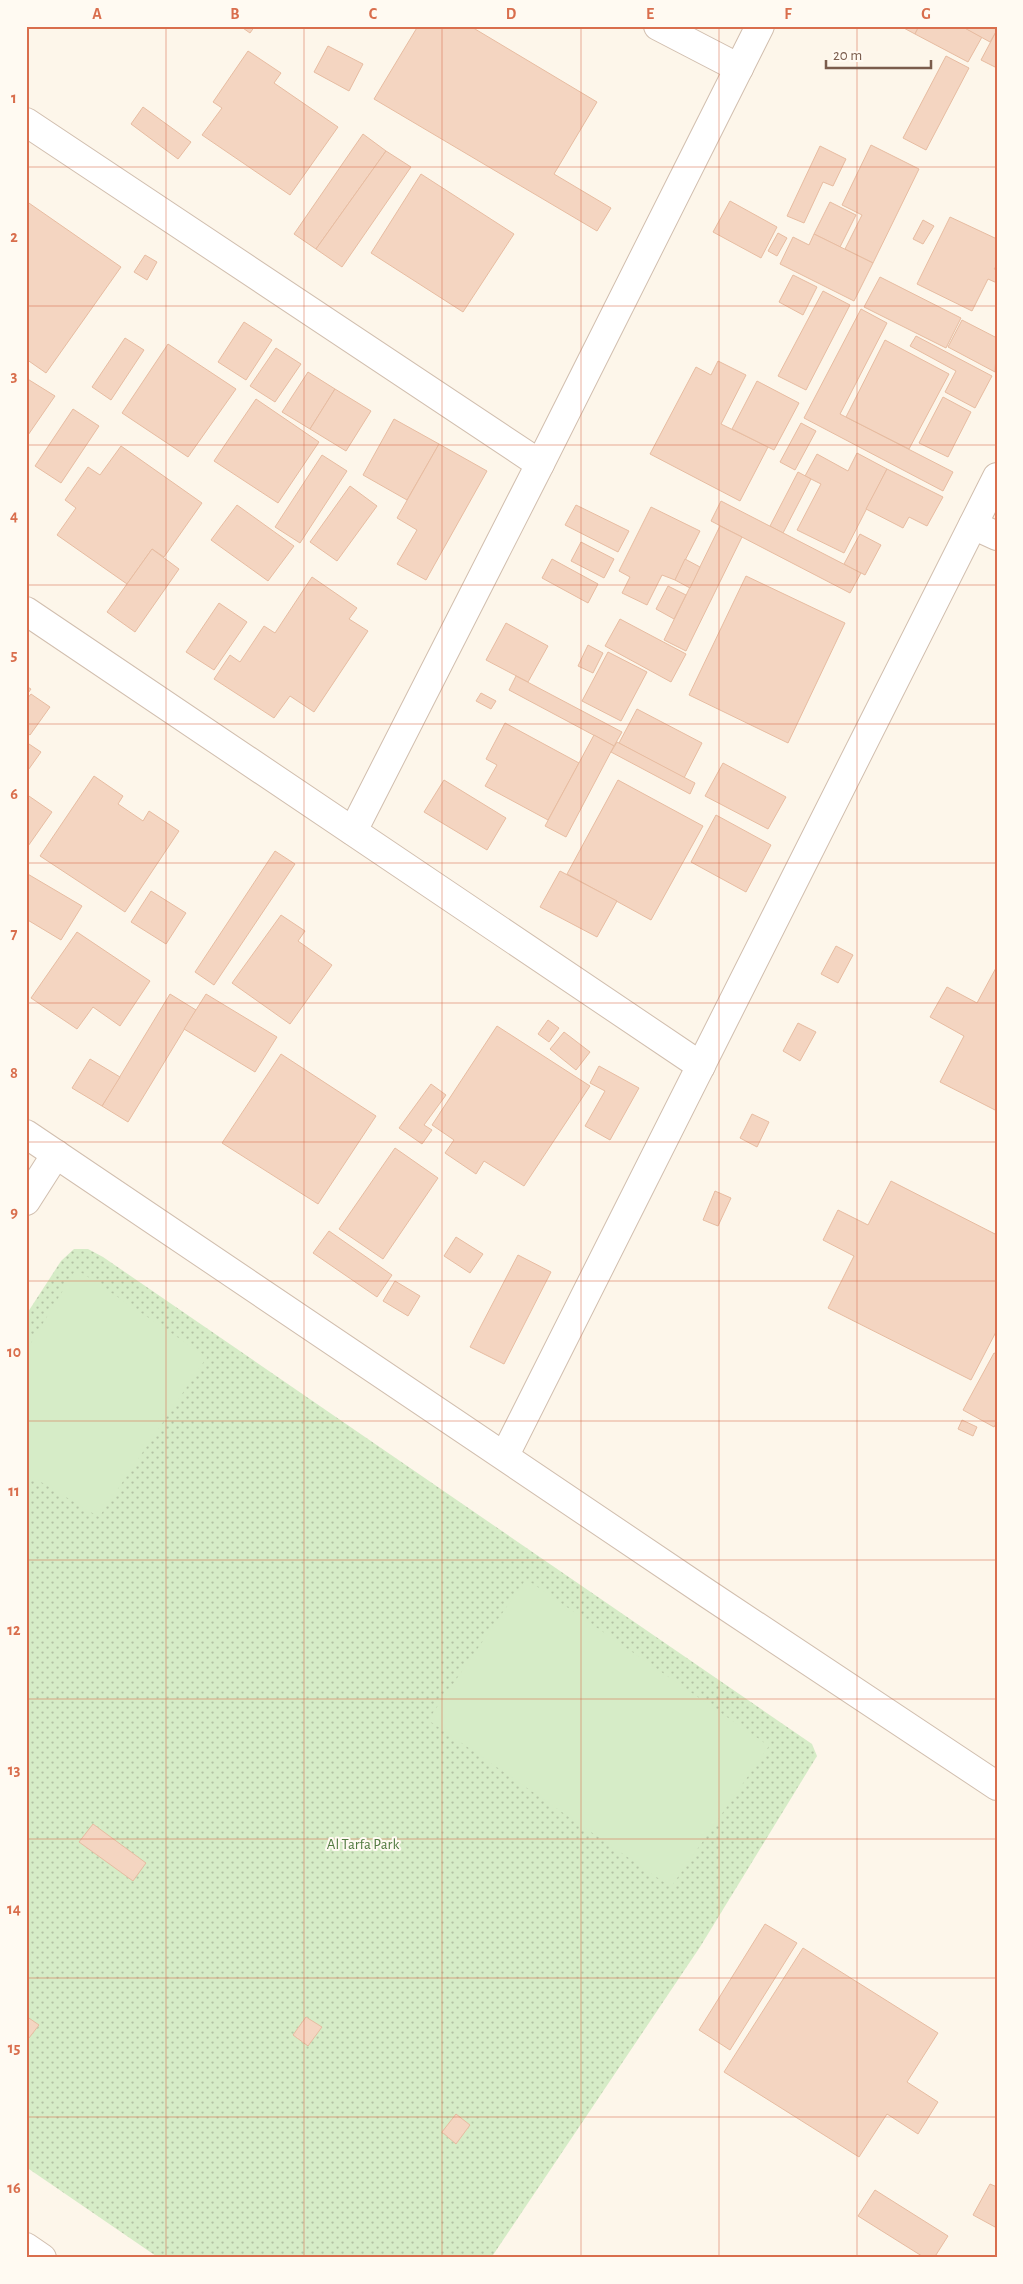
<svg xmlns="http://www.w3.org/2000/svg" width="1023" height="2284" font-family="'Alegreya Sans',sans-serif">
  <style>
    .park { fill: url(#park-dots) }
    .pitch { fill: #d6ecc7 }
    .building { fill: #f4d5c1; stroke: #e7bca1 }
    .lines { fill: none; stroke-linecap: round; stroke-linejoin: round }
    .minor-casing { stroke: #d1beae; stroke-width: 30 }
    .minor { stroke: #fff; stroke-width: 28 }
    .grid { fill: none; stroke: #d96e4d; stroke-width: 1; stroke-opacity: 0.55 }
    .labels { text-anchor: middle; stroke-width: 4; stroke-linejoin: round; paint-order: stroke }
    .park-label { font-size: 15px; fill: #517a40; stroke: #fffaf2 }
    .neatline { fill: none; stroke: #d96e4d; stroke-width: 2 }
    .grid-label { font-size: 16px; text-anchor: middle; font-weight: bold; fill: #d96e4d }
  </style>
  <defs>
    <pattern id="park-dots" width="8" height="8" patternUnits="userSpaceOnUse" patternTransform="scale(1.25)"><rect width="8" height="8" fill="#d6ecc7"/><path d="M2 2h.1M6 6h.1" fill="none" stroke="#b3c2a4" stroke-width="1.8" stroke-linecap="round"/></pattern>
  </defs>
  <rect width="100%" height="100%" fill="#fdf6ea"/>
  <polygon class="park" points="74,1249 88,1249 103,1257 812,1744 817,1756 700,1947 491,2258 159,2258 26,2167 26,1315 61,1261"/>
  <g class="pitch">
    <polygon points="76,1269 207,1357 99,1517 26,1473 26,1351"/>
    <polygon points="526,1579 769,1746 671,1887 428,1720"/>
  </g>
  <g class="building">
    <polygon points="240,26 255,26 250,33"/>
    <polygon points="418,26 470,26 597,102 554,174 611,208 597,231 374,99"/>
    <polygon points="900,26 919,26 915,34"/>
    <polygon points="919,26 961,26 982,37 968,62 915,34"/>
    <polygon points="961,26 997,26 997,30 990,42"/>
    <polygon points="997,30 997,68 981,60"/>
    <polygon points="328,46 363,64 349,91 314,72"/>
    <polygon points="248,51 281,73 274,83 338,127 290,195 202,135 222,108 213,102"/>
    <polygon points="946,56 969,68 926,150 903,138"/>
    <polygon points="143,107 191,142 178,159 131,124"/>
    <polygon points="363,134 386,151 316,249 294,234"/>
    <polygon points="871,145 919,169 873,263 845,249 862,215 842,205"/>
    <polygon points="820,146 846,159 833,186 823,182 804,223 787,216"/>
    <polygon points="386,151 411,167 342,267 316,249"/>
    <polygon points="421,174 514,234 463,312 371,253"/>
    <polygon points="26,201 121,267 46,373 26,359"/>
    <polygon points="730,201 777,227 761,258 713,232"/>
    <polygon points="830,202 856,215 840,247 814,234"/>
    <polygon points="950,217 997,239 997,265 994,269 997,270 997,283 988,279 972,311 917,284"/>
    <polygon points="923,220 934,226 923,244 913,239"/>
    <polygon points="778,233 787,238 777,256 768,251"/>
    <polygon points="814,234 873,263 854,301 780,264 793,237 809,245"/>
    <polygon points="145,255 157,262 147,280 134,272"/>
    <polygon points="793,275 817,287 803,315 779,302"/>
    <polygon points="880,277 961,318 946,348 864,307"/>
    <polygon points="823,291 850,305 806,390 778,376"/>
    <polygon points="861,309 887,323 840,414 953,472 943,491 804,418"/>
    <polygon points="962,320 997,338 995,372 948,347"/>
    <polygon points="244,322 272,340 246,380 218,362"/>
    <polygon points="916,336 992,376 975,408 945,392 956,371 910,346"/>
    <polygon points="125,338 144,350 111,400 92,387"/>
    <polygon points="885,340 949,374 909,449 846,417"/>
    <polygon points="168,344 236,389 188,457 122,413"/>
    <polygon points="276,348 301,364 275,402 250,386"/>
    <polygon points="718,361 746,375 721,424 768,447 740,501 650,454 696,367 711,375"/>
    <polygon points="308,372 335,389 310,429 282,412"/>
    <polygon points="26,378 55,396 26,438"/>
    <polygon points="757,381 799,403 774,450 732,429"/>
    <polygon points="335,389 371,411 346,451 310,429"/>
    <polygon points="943,397 971,412 948,457 919,443"/>
    <polygon points="256,399 319,442 278,503 214,461"/>
    <polygon points="73,409 99,426 61,483 35,466"/>
    <polygon points="394,419 439,444 407,500 363,475"/>
    <polygon points="801,423 816,431 795,470 780,462"/>
    <polygon points="439,444 487,471 426,580 397,564 417,530 397,518"/>
    <polygon points="121,446 202,503 164,557 152,549 127,584 57,535 76,508 65,500 88,467 100,475"/>
    <polygon points="857,453 887,469 844,553 797,530 821,484 805,476 817,454 848,471"/>
    <polygon points="322,455 347,471 300,543 275,527"/>
    <polygon points="887,469 943,497 927,526 909,517 903,528 866,509"/>
    <polygon points="798,472 811,479 783,533 770,526"/>
    <polygon points="350,486 377,506 337,561 310,542"/>
    <polygon points="721,501 861,573 850,593 711,521"/>
    <polygon points="237,505 294,546 268,581 211,540"/>
    <polygon points="576,505 629,531 618,552 565,525"/>
    <polygon points="651,507 700,531 675,580 662,575 647,605 622,593 630,577 619,571"/>
    <polygon points="720,526 742,537 686,651 664,640"/>
    <polygon points="860,534 881,545 865,575 844,564"/>
    <polygon points="581,542 614,559 604,578 571,561"/>
    <polygon points="152,549 179,569 135,632 107,612"/>
    <polygon points="552,559 598,584 588,603 542,578"/>
    <polygon points="685,559 700,567 690,588 675,580"/>
    <polygon points="746,576 845,623 788,743 689,695"/>
    <polygon points="312,577 357,608 349,619 368,631 314,712 290,696 274,718 214,679 230,655 240,662 264,626 275,633"/>
    <polygon points="668,586 686,595 674,619 656,609"/>
    <polygon points="219,603 247,622 214,670 186,652"/>
    <polygon points="620,619 686,654 671,682 605,646"/>
    <polygon points="506,623 548,646 528,682 486,660"/>
    <polygon points="588,645 603,653 593,673 578,666"/>
    <polygon points="608,652 647,672 621,721 582,701"/>
    <polygon points="516,676 622,732 614,746 509,690"/>
    <polygon points="26,686 31,689 26,696"/>
    <polygon points="481,693 496,701 491,709 476,701"/>
    <polygon points="31,694 50,707 30,735 26,732 26,700"/>
    <polygon points="637,709 702,743 684,778 619,743"/>
    <polygon points="505,723 579,763 548,820 485,786 497,765 486,759"/>
    <polygon points="594,735 614,746 566,837 545,826"/>
    <polygon points="26,742 41,752 26,773"/>
    <polygon points="617,742 695,783 690,794 611,752"/>
    <polygon points="723,763 786,797 768,829 705,796"/>
    <polygon points="94,776 123,796 118,804 143,821 149,811 179,831 125,912 40,856"/>
    <polygon points="444,780 506,818 487,850 424,812"/>
    <polygon points="618,780 703,826 651,920 567,874"/>
    <polygon points="26,794 52,812 26,849"/>
    <polygon points="716,815 771,845 746,892 691,862"/>
    <polygon points="275,851 295,864 214,985 195,972"/>
    <polygon points="560,871 617,901 597,937 540,907"/>
    <polygon points="26,873 82,906 61,940 26,919"/>
    <polygon points="151,891 186,913 166,944 131,922"/>
    <polygon points="281,915 305,931 298,941 332,965 290,1024 232,983"/>
    <polygon points="77,932 150,981 120,1026 93,1007 77,1029 31,998"/>
    <polygon points="836,946 853,955 838,983 821,974"/>
    <polygon points="997,966 997,1111 940,1082 964,1036 930,1017 947,987 977,1003"/>
    <polygon points="170,994 196,1010 128,1122 102,1106"/>
    <polygon points="206,994 277,1037 255,1072 184,1029"/>
    <polygon points="548,1020 559,1028 549,1042 538,1034"/>
    <polygon points="798,1023 816,1032 800,1061 783,1051"/>
    <polygon points="497,1026 590,1086 524,1186 484,1161 476,1174 445,1153 454,1140 432,1125"/>
    <polygon points="564,1032 590,1052 576,1070 550,1049"/>
    <polygon points="281,1054 376,1116 318,1204 222,1143"/>
    <polygon points="90,1059 120,1077 102,1106 72,1088"/>
    <polygon points="599,1066 639,1088 610,1140 585,1126 605,1091 590,1083"/>
    <polygon points="431,1084 446,1095 424,1125 432,1130 422,1144 399,1128"/>
    <polygon points="752,1114 769,1122 757,1147 740,1138"/>
    <polygon points="395,1148 438,1178 383,1259 339,1229"/>
    <polygon points="891,1181 997,1235 997,1330 971,1380 828,1308 854,1256 823,1240 838,1210 868,1225"/>
    <polygon points="715,1191 731,1198 718,1226 703,1220"/>
    <polygon points="329,1231 392,1275 377,1297 313,1253"/>
    <polygon points="456,1237 483,1254 470,1273 444,1256"/>
    <polygon points="518,1255 551,1272 504,1364 470,1347"/>
    <polygon points="395,1281 420,1296 408,1316 383,1301"/>
    <polygon points="994,1353 997,1354 997,1422 994,1427 963,1410"/>
    <polygon points="962,1420 977,1427 973,1436 958,1429"/>
    <polygon points="93,1824 146,1863 133,1881 79,1842"/>
    <polygon points="765,1924 797,1943 730,2050 699,2030"/>
    <polygon points="803,1948 938,2033 907,2082 938,2102 918,2134 887,2114 859,2157 724,2072"/>
    <polygon points="26,2016 39,2025 29,2038 26,2036"/>
    <polygon points="306,2017 322,2027 308,2046 293,2035"/>
    <polygon points="456,2114 470,2125 456,2144 442,2132"/>
    <polygon points="990,2184 997,2187 997,2224 995,2227 973,2215"/>
    <polygon points="875,2190 948,2236 934,2258 925,2258 858,2216"/>
  </g>
  <g class="lines">
    <defs>
      <g id="minor">
        <polyline points="658,26 739,68"/>
        <polyline points="26,122 540,464"/>
        <polyline points="973,525 997,536"/>
        <polyline points="26,611 701,1066"/>
        <polyline points="353,831 540,464 760,26"/>
        <polyline points="26,1134 708,1594 997,1786"/>
        <polyline points="26,1201 56,1154"/>
        <polyline points="505,1455 997,477"/>
        <polyline points="26,2247 42,2258"/>
      </g>
    </defs>
    <use href="#minor" class="minor-casing"/>
    <use href="#minor" class="minor"/>
  </g>
  <path class="grid" d="M166 26V2258M304 26V2258M442 26V2258M581 26V2258M719 26V2258M857 26V2258M26 167H997M26 306H997M26 445H997M26 585H997M26 724H997M26 863H997M26 1003H997M26 1142H997M26 1281H997M26 1421H997M26 1560H997M26 1699H997M26 1839H997M26 1978H997M26 2117H997"/>
  <g class="labels">
    <g class="park-label">
      <text x="363" y="1849">Al Tarfa Park</text>
    </g>
  </g>
  <rect width="1023" height="2284" fill="none" stroke="#fffaf2" stroke-width="55"/>
  <path d="M826 60v8h105v-8" fill="none" stroke="#7a5c4c" stroke-width="2.5"/>
  <text x="833" y="60" font-size="15" fill="#7a5c4c" stroke="#fffaf2" stroke-width="4" paint-order="stroke">20 m</text>
  <rect x="28" y="28" width="968" height="2228" class="neatline"/>
  <g class="grid-label">
    <text x="97" y="19">A</text>
    <text x="235" y="19">B</text>
    <text x="373" y="19">C</text>
    <text x="511" y="19">D</text>
    <text x="650" y="19">E</text>
    <text x="788" y="19">F</text>
    <text x="926" y="19">G</text>
    <text x="14" y="103">1</text>
    <text x="14" y="242">2</text>
    <text x="14" y="381">3</text>
    <text x="14" y="521">4</text>
    <text x="14" y="660">5</text>
    <text x="14" y="799">6</text>
    <text x="14" y="939">7</text>
    <text x="14" y="1078">8</text>
    <text x="14" y="1217">9</text>
    <text x="14" y="1357">10</text>
    <text x="14" y="1496">11</text>
    <text x="14" y="1635">12</text>
    <text x="14" y="1775">13</text>
    <text x="14" y="1914">14</text>
    <text x="14" y="2053">15</text>
    <text x="14" y="2193">16</text>
  </g>
</svg>
